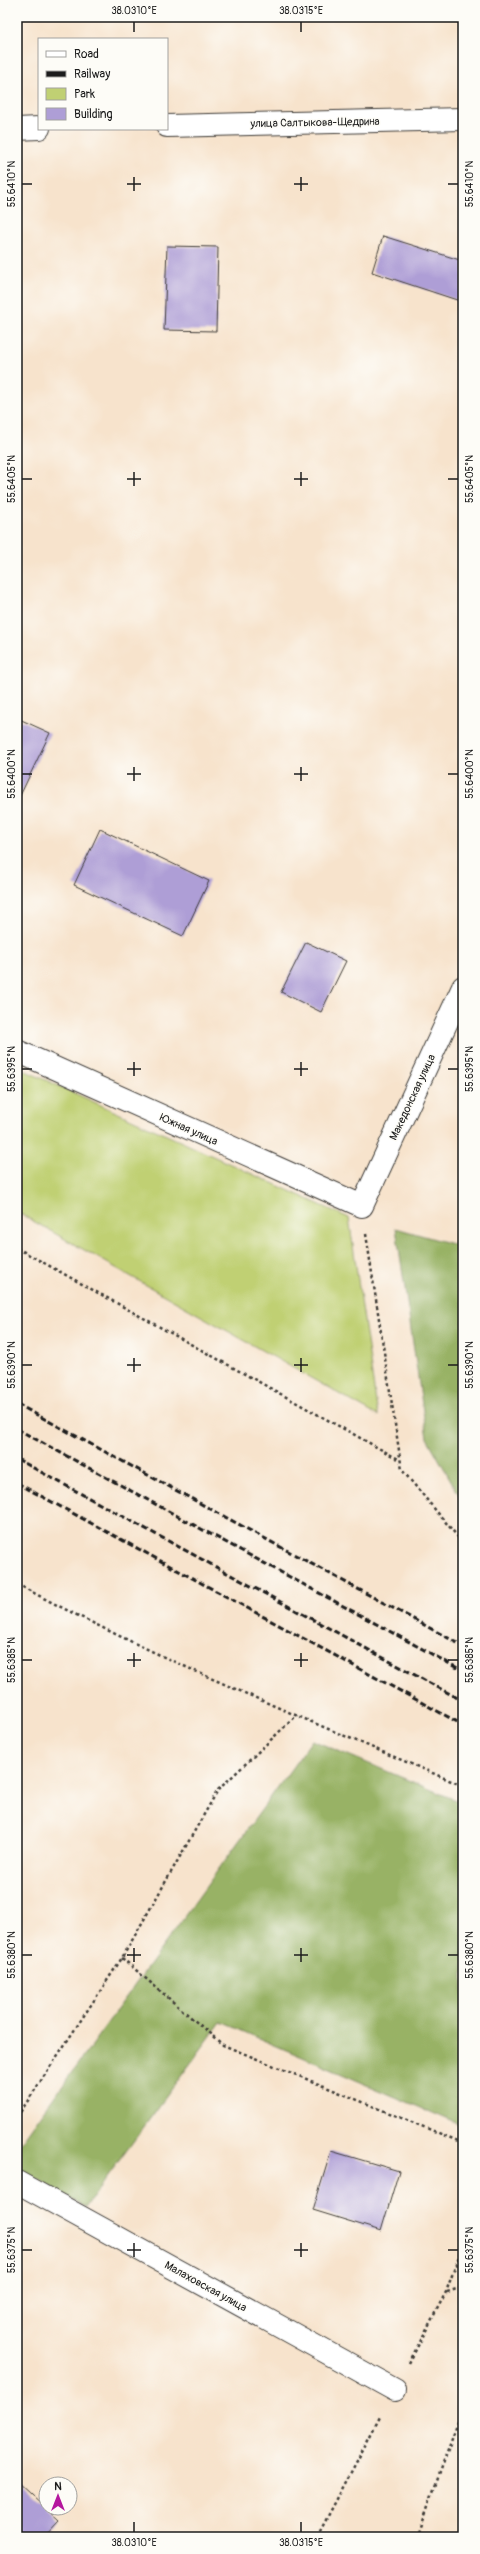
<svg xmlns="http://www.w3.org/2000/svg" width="480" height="2554" font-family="Pangolin,sans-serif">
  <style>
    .green { fill: #c0d073; stroke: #6e7648 }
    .forest { fill: #98b265; stroke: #5a6740 }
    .building { fill: #ae9ed6 }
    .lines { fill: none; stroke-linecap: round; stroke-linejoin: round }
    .street-casing { stroke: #3d3a36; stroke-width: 24 }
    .path { stroke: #3d3a36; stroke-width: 2.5; stroke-dasharray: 3 3; stroke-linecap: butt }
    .street { stroke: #fff; stroke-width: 22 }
    .rail { stroke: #1c1c1c; stroke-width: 3; stroke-dasharray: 6 3; stroke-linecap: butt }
    .ticks { fill: none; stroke: #1c1c1c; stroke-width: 1.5 }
    .labels { text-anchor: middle; stroke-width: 3; stroke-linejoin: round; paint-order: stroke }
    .street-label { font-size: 11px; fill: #1c1c1c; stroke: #fdfcf7 }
    .neatline { fill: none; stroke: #1c1c1c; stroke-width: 1.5 }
    .ticks-label { font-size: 10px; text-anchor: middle; fill: #1c1c1c }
  </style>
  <rect width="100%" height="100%" fill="#fdfcf7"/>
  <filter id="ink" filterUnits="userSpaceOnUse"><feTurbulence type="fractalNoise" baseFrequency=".025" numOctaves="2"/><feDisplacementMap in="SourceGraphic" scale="8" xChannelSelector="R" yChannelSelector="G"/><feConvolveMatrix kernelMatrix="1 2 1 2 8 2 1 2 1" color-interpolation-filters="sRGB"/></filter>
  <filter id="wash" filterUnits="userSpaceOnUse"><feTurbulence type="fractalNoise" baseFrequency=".012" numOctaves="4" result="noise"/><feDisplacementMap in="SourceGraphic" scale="16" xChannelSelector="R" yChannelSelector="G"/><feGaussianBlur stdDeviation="0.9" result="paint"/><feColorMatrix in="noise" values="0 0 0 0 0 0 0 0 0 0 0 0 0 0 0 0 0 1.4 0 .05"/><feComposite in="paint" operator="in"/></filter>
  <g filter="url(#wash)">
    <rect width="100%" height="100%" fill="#f7e3cc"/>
    <polygon class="green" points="17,1067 349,1218 378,1416 17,1212"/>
    <g class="forest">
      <polygon points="396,1228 463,1247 463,1502 427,1438"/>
      <polygon points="312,1740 463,1803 463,2126 221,2022 85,2207 17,2167 17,2148"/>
    </g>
    <g id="blocks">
      <g class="building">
        <polygon points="383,236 463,261 463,302 372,272"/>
        <polygon points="167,246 218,247 216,331 164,330"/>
        <polygon points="17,718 50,733 17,802"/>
        <polygon points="100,829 209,881 183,936 74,885"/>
        <polygon points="306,942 346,961 321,1012 281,992"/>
        <polygon points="331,2151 399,2171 381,2231 313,2210"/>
        <polygon points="17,2481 59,2520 43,2537 17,2537"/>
      </g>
    </g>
  </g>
  <g filter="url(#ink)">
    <use href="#blocks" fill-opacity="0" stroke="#3d3a36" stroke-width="1"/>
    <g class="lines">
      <defs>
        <g id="street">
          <polyline points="167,126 463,119"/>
          <polyline points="17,129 39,128"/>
          <polyline points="17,1051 362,1206 463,987"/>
          <polyline points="17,2182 395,2390"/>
        </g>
      </defs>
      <use href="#street" class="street-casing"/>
      <g class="path">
        <polyline points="366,1234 402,1470 463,1543"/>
        <polyline points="17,1248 400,1460"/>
        <path d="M17 1584C160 1661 313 1722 463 1786"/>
        <polyline points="122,1958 223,2045 463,2143"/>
        <polyline points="17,2117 122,1958 218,1790 297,1715"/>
        <polyline points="447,2292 463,2287"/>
        <polyline points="409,2363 446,2292 463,2245"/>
        <polyline points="317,2537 381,2415"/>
        <polyline points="417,2537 463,2408"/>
      </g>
      <use href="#street" class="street"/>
      <g class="rail">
        <polyline points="17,1404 463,1646"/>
        <polyline points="17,1429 463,1671"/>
        <polyline points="17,1459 463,1701"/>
        <polyline points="17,1483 463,1725"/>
      </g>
    </g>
  </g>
  <path class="ticks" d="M134 22V32M301 22V32M134 177V191M301 177V191M22 184H32M127 184H141M294 184H308M448 184H458M134 472V486M301 472V486M22 479H32M127 479H141M294 479H308M448 479H458M134 767V781M301 767V781M22 774H32M127 774H141M294 774H308M448 774H458M134 1062V1076M301 1062V1076M22 1069H32M127 1069H141M294 1069H308M448 1069H458M134 1358V1372M301 1358V1372M22 1365H32M127 1365H141M294 1365H308M448 1365H458M134 1653V1667M301 1653V1667M22 1660H32M127 1660H141M294 1660H308M448 1660H458M134 1948V1962M301 1948V1962M22 1955H32M127 1955H141M294 1955H308M448 1955H458M134 2243V2257M301 2243V2257M22 2250H32M127 2250H141M294 2250H308M448 2250H458M134 2522V2532M301 2522V2532"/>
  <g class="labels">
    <g class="street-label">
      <text transform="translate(315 122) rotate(-1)" y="4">улица Салтыкова-Щедрина</text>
      <text transform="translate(412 1097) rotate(-65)" y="4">Македонская улица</text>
      <text transform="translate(189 1129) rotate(24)" y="4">Южная улица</text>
      <text transform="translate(206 2286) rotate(29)" y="4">Малаховская улица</text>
    </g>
  </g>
  <rect width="480" height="2554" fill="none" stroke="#fdfcf7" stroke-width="44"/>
  <rect x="38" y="38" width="130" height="92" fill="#fdfcf7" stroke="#a3a29f"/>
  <rect x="46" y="51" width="20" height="6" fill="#ffffff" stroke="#a3a29f"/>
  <text x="74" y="58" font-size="12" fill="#1c1c1c">Road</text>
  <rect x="46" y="71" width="20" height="6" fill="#1c1c1c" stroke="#a3a29f"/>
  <text x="74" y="78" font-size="12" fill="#1c1c1c">Railway</text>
  <rect x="46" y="88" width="20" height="12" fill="#c0d073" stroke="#a3a29f"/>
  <text x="74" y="98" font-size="12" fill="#1c1c1c">Park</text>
  <rect x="46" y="108" width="20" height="12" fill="#ae9ed6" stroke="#a3a29f"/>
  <text x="74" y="118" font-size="12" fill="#1c1c1c">Building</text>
  <g transform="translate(58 2496)"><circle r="19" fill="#fdfcf7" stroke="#a3a29f"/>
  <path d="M0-3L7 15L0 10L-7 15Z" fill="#b5179e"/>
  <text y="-6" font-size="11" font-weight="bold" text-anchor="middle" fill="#1c1c1c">N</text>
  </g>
  <rect x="22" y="22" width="436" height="2510" class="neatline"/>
  <g class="ticks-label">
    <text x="134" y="14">38.0310°E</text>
    <text x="301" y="14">38.0315°E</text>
    <text transform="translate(11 184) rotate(-90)" y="4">55.6410°N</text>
    <text transform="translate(469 184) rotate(-90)" y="4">55.6410°N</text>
    <text transform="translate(11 479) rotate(-90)" y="4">55.6405°N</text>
    <text transform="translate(469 479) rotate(-90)" y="4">55.6405°N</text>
    <text transform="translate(11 774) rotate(-90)" y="4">55.6400°N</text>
    <text transform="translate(469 774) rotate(-90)" y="4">55.6400°N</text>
    <text transform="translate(11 1069) rotate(-90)" y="4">55.6395°N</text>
    <text transform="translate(469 1069) rotate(-90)" y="4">55.6395°N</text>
    <text transform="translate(11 1365) rotate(-90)" y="4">55.6390°N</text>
    <text transform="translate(469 1365) rotate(-90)" y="4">55.6390°N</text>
    <text transform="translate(11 1660) rotate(-90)" y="4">55.6385°N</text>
    <text transform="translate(469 1660) rotate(-90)" y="4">55.6385°N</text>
    <text transform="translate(11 1955) rotate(-90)" y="4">55.6380°N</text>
    <text transform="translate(469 1955) rotate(-90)" y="4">55.6380°N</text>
    <text transform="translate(11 2250) rotate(-90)" y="4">55.6375°N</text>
    <text transform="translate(469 2250) rotate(-90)" y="4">55.6375°N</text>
    <text x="134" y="2546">38.0310°E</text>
    <text x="301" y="2546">38.0315°E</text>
  </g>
</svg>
